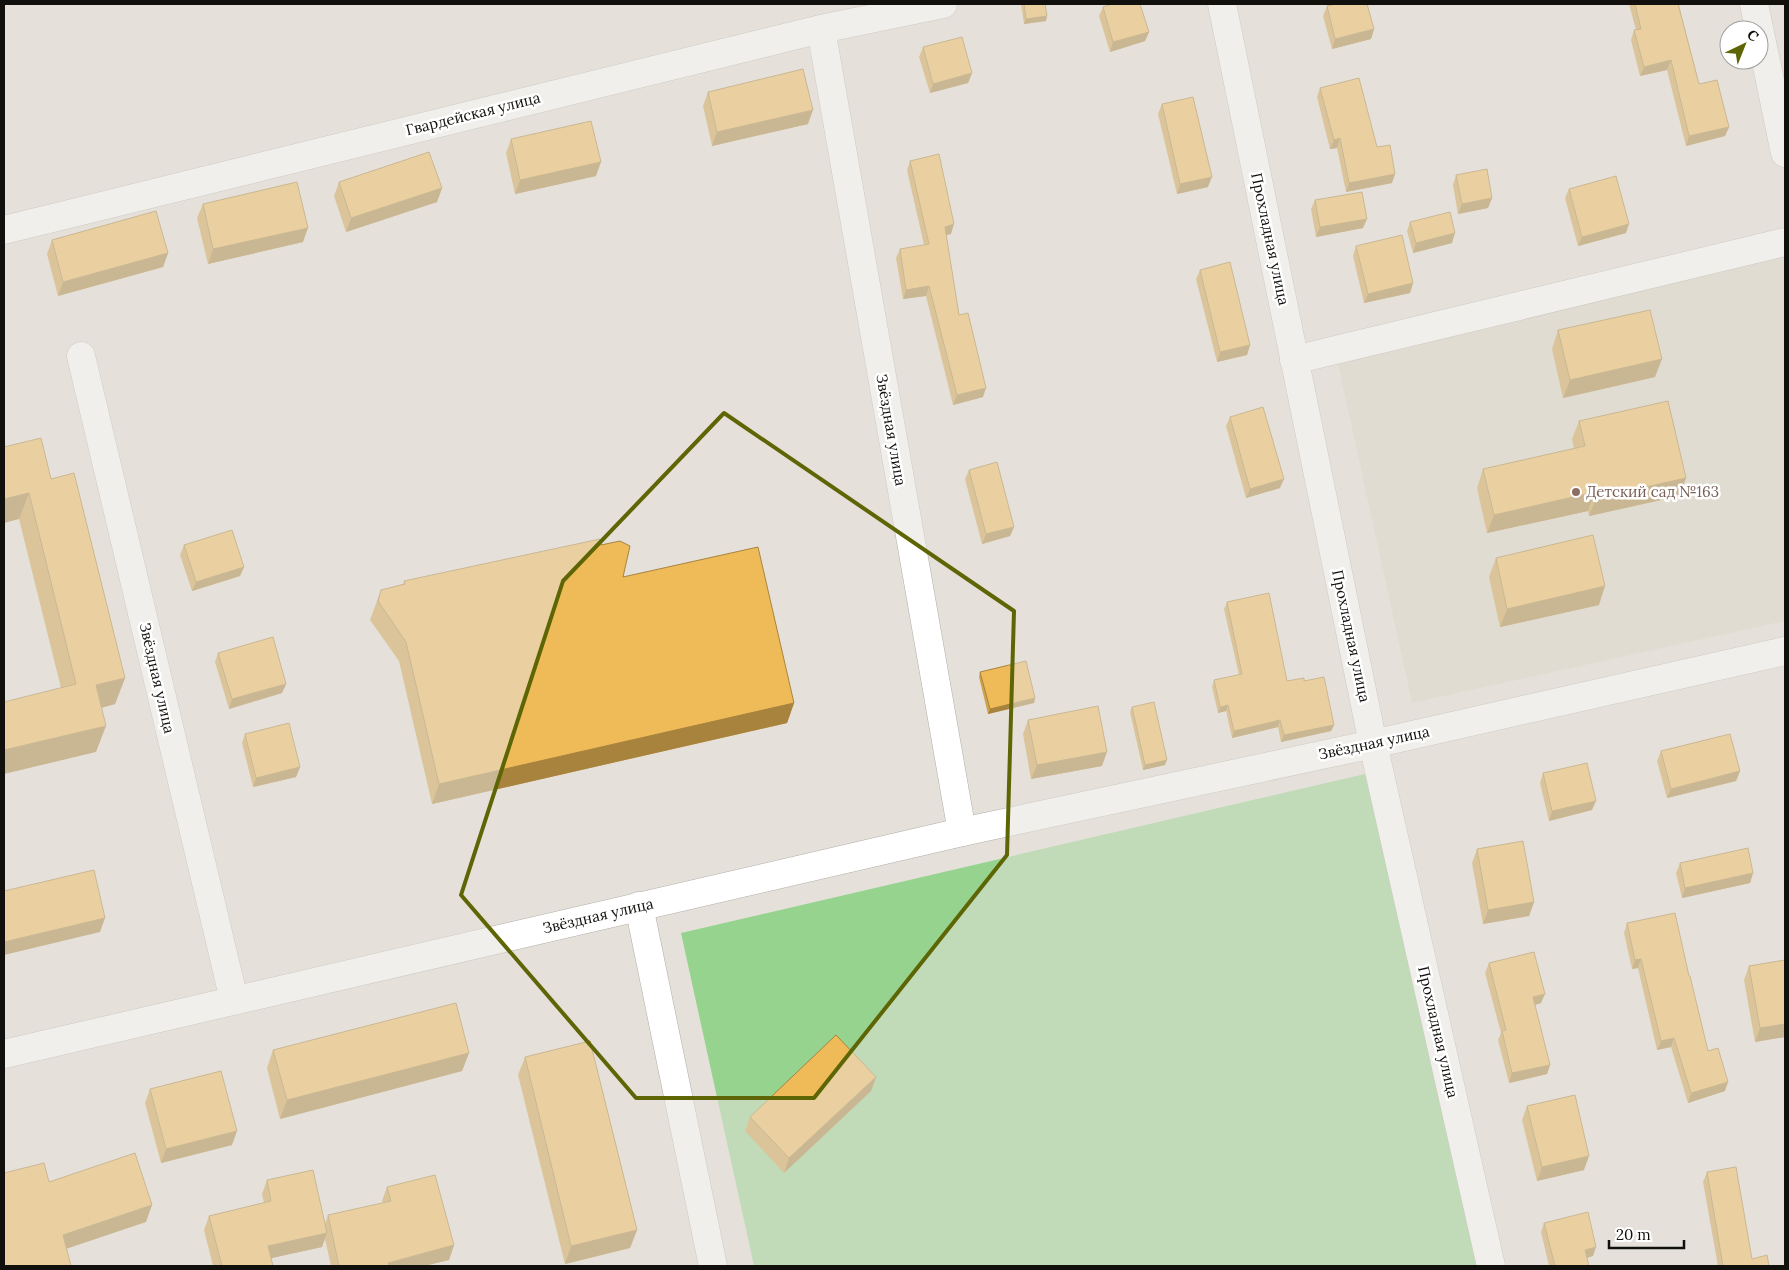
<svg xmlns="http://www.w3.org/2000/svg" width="1789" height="1270" font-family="Lora,serif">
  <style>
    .built { fill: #dcd4c6 }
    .green { fill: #95d38e }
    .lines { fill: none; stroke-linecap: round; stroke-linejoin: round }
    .minor-casing { stroke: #b1aea7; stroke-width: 29 }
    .minor { stroke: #fff; stroke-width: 28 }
    .wall { fill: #cea14d }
    .shaded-wall { fill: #a7833e }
    .building { fill: #efbb59; stroke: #a7833e }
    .marked { fill: none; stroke: #5e6504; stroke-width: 4; stroke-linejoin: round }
    .education-dot { fill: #8d6e63; stroke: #fff; stroke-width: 2 }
    .labels { text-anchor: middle; stroke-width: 5; stroke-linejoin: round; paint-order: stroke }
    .street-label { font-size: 15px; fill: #11100d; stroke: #fff }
    .education-label { font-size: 15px; fill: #785e54; stroke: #fff; text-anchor: start }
  </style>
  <rect width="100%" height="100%" fill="#e5e1da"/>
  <polygon class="built" points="1783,246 1785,257 1785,621 1412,703 1338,364"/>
  <polygon class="green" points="1369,773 1477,1266 754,1266 681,933"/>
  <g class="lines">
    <defs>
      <g id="minor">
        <polyline points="1222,4 1373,744 1491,1266"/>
        <polyline points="1754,4 1785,153"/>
        <polyline points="821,29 962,832"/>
        <polyline points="4,230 821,29 943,4"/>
        <polyline points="81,356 234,1000"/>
        <polyline points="1294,360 1785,242"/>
        <polyline points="639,906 713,1266"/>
        <polyline points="4,1054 962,832 1373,744 1785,651"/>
      </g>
    </defs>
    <use href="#minor" class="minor-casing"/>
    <use href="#minor" class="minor"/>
  </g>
  <g class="wall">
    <polygon points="1021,4 1045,4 1047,16 1046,21 1024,24"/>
    <polygon points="1629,4 1684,4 1679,5 1699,84 1729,127 1725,136 1686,146 1667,70 1640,76 1631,40 1634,30 1636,30"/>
    <polygon points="1327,6 1374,29 1371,39 1332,49 1323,16"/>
    <polygon points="1103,7 1149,32 1145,41 1110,52 1099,16"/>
    <polygon points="923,47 972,73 968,83 930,93 919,57"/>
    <polygon points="1320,88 1377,147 1392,183 1346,192 1337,148 1330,149 1317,97"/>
    <polygon points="708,92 808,124 712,146 703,106"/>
    <polygon points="1162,104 1208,187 1177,194 1158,114"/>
    <polygon points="511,139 596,176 515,194 506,153"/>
    <polygon points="910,161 951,234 946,235 959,315 983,397 953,405 926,296 903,299 896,258 900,249 924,245 907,170"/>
    <polygon points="1456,175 1492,198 1488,208 1458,214 1453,185"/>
    <polygon points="339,182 442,188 437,202 346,232 334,196"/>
    <polygon points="1569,189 1626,233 1578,246 1565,198"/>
    <polygon points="1315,200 1363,228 1316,237 1311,209"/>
    <polygon points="203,204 303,242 208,264 197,218"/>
    <polygon points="1410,222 1452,243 1413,253 1407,231"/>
    <polygon points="52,240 168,253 163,267 58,296 47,254"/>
    <polygon points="1356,246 1413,283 1410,293 1364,303 1353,256"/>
    <polygon points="1200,270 1250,345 1247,355 1217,362 1196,279"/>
    <polygon points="1558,330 1655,377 1563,398 1552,349"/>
    <polygon points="1230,417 1280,488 1246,498 1226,426"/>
    <polygon points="1579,421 1686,478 1679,496 1589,516 1588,511 1487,533 1477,488 1483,469 1574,449 1572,439"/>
    <polygon points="4,447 51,479 125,678 115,704 101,708 96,752 61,688 19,519"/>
    <polygon points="969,470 1014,527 1010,536 982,544 965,479"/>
    <polygon points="184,545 244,567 240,576 192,591 180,555"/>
    <polygon points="601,545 623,577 794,703 787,723 432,804 399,661 370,620 381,590 403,584 404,581"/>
    <polygon points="1496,558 1599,605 1500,627 1489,577"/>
    <polygon points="1227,602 1287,681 1304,681 1334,725 1331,731 1281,742 1278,727 1232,738 1226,711 1218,713 1212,687 1214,680 1239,675 1224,609"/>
    <polygon points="218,653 286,684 282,693 229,709 215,662"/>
    <polygon points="980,672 1035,698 1034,703 988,714 979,677"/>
    <polygon points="1132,707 1165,765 1143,770 1130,712"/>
    <polygon points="1028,720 1102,766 1031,779 1023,734"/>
    <polygon points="245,734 300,767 296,777 253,787 242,743"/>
    <polygon points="1661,751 1740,771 1736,781 1667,798 1657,761"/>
    <polygon points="1543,773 1592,810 1549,821 1540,783"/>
    <polygon points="1477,849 1534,902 1529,916 1483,924 1472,863"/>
    <polygon points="1680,863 1753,873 1750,883 1682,898 1676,873"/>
    <polygon points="1627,923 1689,976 1708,1051 1725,1091 1688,1103 1671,1047 1657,1050 1638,968 1632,969 1624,933"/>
    <polygon points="1785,960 1785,1037 1755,1042 1744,980 1749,966"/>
    <polygon points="1489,963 1541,1003 1535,1005 1550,1065 1547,1074 1509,1083 1498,1040 1501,1033 1485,973"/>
    <polygon points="273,1050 469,1053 462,1071 280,1119 267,1068"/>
    <polygon points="525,1057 637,1230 630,1248 565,1264 518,1075"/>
    <polygon points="876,1077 871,1091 784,1173 745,1131 750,1117"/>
    <polygon points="150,1089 232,1145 161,1163 145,1103"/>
    <polygon points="1527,1106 1584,1170 1537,1181 1522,1120"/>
    <polygon points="1707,1172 1752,1259 1769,1266 1718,1266 1703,1182"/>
    <polygon points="267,1180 325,1224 328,1215 383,1203 382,1201 387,1187 454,1245 449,1260 424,1266 331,1266 325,1239 322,1247 271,1258 273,1266 213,1266 204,1230 209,1216 264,1203 262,1194"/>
    <polygon points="1544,1223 1593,1256 1587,1258 1589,1266 1549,1266 1541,1232"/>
  </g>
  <g class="shaded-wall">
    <polygon points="1047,16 1046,21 1024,24 1026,19"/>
    <polygon points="1374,29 1371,39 1332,49 1335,39"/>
    <polygon points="1149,32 1145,41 1110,52 1113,42"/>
    <polygon points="1671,60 1667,70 1640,76 1644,67"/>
    <polygon points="972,73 968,83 930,93 933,84"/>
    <polygon points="813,110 808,124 712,146 717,132"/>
    <polygon points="1729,127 1725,136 1686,146 1689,136"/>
    <polygon points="1340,138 1337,148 1330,149 1334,140"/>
    <polygon points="601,162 596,176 515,194 520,180"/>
    <polygon points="1395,174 1392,183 1346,192 1349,183"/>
    <polygon points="1212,177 1208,187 1177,194 1180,184"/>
    <polygon points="442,188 437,202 346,232 351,218"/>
    <polygon points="1492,198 1488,208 1458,214 1462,204"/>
    <polygon points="1367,219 1363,228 1316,237 1320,227"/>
    <polygon points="954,224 951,234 941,236 945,227"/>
    <polygon points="1629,224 1626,233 1578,246 1582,237"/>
    <polygon points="308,228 303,242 208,264 213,249"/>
    <polygon points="1455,233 1452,243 1413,253 1416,243"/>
    <polygon points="168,253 163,267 58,296 63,282"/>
    <polygon points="1413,283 1410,293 1364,303 1368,294"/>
    <polygon points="929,286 926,296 903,299 906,290"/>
    <polygon points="1250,345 1247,355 1217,362 1220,352"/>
    <polygon points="1662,359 1655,377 1563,398 1570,380"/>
    <polygon points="986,388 983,397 953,405 957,395"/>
    <polygon points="1686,478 1679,496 1589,516 1596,498"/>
    <polygon points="1284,479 1280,488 1246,498 1250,489"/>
    <polygon points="1595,492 1588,511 1487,533 1494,515"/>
    <polygon points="29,493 19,519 4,523 4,499"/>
    <polygon points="1014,527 1010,536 982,544 986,534"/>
    <polygon points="244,567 240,576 192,591 196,582"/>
    <polygon points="1605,586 1599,605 1500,627 1507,609"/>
    <polygon points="125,678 115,704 86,712 96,685"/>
    <polygon points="286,684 282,693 229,709 232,699"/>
    <polygon points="1035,698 1034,703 988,714 990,709"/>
    <polygon points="794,703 787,723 432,804 439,784"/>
    <polygon points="1228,705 1226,711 1218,713 1220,707"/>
    <polygon points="1280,720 1278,727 1232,738 1234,731"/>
    <polygon points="1334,725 1331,731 1281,742 1284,735"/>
    <polygon points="106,726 96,752 4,774 4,750"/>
    <polygon points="1107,752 1102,766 1031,779 1037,765"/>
    <polygon points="1167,760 1165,765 1143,770 1145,765"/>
    <polygon points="300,767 296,777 253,787 256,778"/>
    <polygon points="1740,771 1736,781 1667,798 1671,789"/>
    <polygon points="1596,801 1592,810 1549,821 1552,811"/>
    <polygon points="1753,873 1750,883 1682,898 1685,888"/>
    <polygon points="1534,902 1529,916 1483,924 1488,910"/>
    <polygon points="105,918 100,932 4,955 4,942"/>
    <polygon points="1641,959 1638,968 1632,969 1635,960"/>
    <polygon points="1545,994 1541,1003 1530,1006 1533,997"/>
    <polygon points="1785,1024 1785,1037 1755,1042 1760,1028"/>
    <polygon points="1674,1038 1671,1047 1657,1050 1661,1041"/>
    <polygon points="469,1053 462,1071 280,1119 287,1100"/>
    <polygon points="1550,1065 1547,1074 1509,1083 1512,1073"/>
    <polygon points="876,1077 871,1091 784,1173 789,1158"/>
    <polygon points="1728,1082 1725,1091 1688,1103 1691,1093"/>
    <polygon points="237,1131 232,1145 161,1163 166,1149"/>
    <polygon points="1589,1156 1584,1170 1537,1181 1542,1167"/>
    <polygon points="152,1205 146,1222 57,1252 63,1235"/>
    <polygon points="637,1230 630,1248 565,1264 571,1246"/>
    <polygon points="327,1233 322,1247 263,1260 268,1246"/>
    <polygon points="454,1245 449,1260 424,1266 387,1266 388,1263"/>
    <polygon points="1596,1247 1593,1256 1582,1259 1585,1250"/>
  </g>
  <g class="building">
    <polygon points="1024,4 1045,4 1047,16 1026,19"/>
    <polygon points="1112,4 1140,4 1149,32 1113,42 1103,7"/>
    <polygon points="1336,4 1367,4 1374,29 1335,39 1327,6"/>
    <polygon points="1635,4 1678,4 1699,84 1717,80 1729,127 1689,136 1671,60 1644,67 1634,30 1641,29"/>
    <polygon points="962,37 972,73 933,84 923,47"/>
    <polygon points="803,69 813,110 717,132 708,92"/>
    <polygon points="1359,78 1377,147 1390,145 1395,174 1349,183 1340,138 1334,140 1320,88"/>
    <polygon points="1193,97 1212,177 1180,184 1162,104"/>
    <polygon points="591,121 601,162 520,180 511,139"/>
    <polygon points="429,152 442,188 351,218 339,182"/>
    <polygon points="939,154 954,224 945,227 959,315 968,313 986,388 957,395 929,286 906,290 900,249 929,244 910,161"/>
    <polygon points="1487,169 1492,198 1462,204 1456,175"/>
    <polygon points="1616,176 1629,224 1582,237 1569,189"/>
    <polygon points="297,182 308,228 213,249 203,204"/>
    <polygon points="1362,192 1367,219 1320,227 1315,200"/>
    <polygon points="156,211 168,253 63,282 52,240"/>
    <polygon points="1450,212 1455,233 1416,243 1410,222"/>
    <polygon points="1402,235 1413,283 1368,294 1356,246"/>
    <polygon points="1230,262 1250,345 1220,352 1200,270"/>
    <polygon points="1650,310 1662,359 1570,380 1558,330"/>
    <polygon points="1668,401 1686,478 1596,498 1595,492 1494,515 1483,469 1585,446 1579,421"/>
    <polygon points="1263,407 1284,479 1250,489 1230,417"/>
    <polygon points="41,438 51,479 74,473 125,678 96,685 106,726 4,750 4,702 76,684 29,493 4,499 4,447"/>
    <polygon points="997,462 1014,527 986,534 969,470"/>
    <polygon points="232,530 244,567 196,582 184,545"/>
    <polygon points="1593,535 1605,586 1507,609 1496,558"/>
    <polygon points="600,539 601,545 620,541 630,546 623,577 758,547 794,703 439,784 406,642 378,601 381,590 405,584 404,581"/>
    <polygon points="1269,593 1287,681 1304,678 1304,681 1324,677 1334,725 1284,735 1280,720 1234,731 1228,705 1220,707 1214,680 1242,674 1227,602"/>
    <polygon points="273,637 286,684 232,699 218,653"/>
    <polygon points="1026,661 1035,698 990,709 980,672"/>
    <polygon points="1154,702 1167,760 1145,765 1132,707"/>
    <polygon points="1098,706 1107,752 1037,765 1028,720"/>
    <polygon points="289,723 300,767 256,778 245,734"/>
    <polygon points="1730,734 1740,771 1671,789 1661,751"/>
    <polygon points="1587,763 1596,801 1552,811 1543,773"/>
    <polygon points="1523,841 1534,902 1488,910 1477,849"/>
    <polygon points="1748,848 1753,873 1685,888 1680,863"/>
    <polygon points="94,870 105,918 4,942 4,891"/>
    <polygon points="1675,913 1689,976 1690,976 1708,1051 1718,1048 1728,1082 1691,1093 1674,1038 1661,1041 1641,959 1635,960 1627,923"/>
    <polygon points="1534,952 1545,994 1533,997 1550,1065 1512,1073 1502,1031 1506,1030 1489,963"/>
    <polygon points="1785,960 1785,1024 1760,1028 1749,966"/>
    <polygon points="456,1003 469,1053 287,1100 273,1050"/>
    <polygon points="836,1035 876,1077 789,1158 750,1117"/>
    <polygon points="590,1041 637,1230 571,1246 525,1057"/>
    <polygon points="221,1071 237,1131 166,1149 150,1089"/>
    <polygon points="1575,1095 1589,1156 1542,1167 1527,1106"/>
    <polygon points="135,1153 152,1205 63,1235 71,1266 4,1266 4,1173 44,1163 49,1182"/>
    <polygon points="1736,1167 1752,1259 1767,1255 1769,1266 1721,1266 1723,1266 1707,1172"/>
    <polygon points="313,1170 327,1233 268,1246 273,1266 222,1266 209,1216 271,1201 267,1180"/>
    <polygon points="435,1175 454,1245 388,1263 389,1266 339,1266 328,1215 391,1201 387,1187"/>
    <polygon points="1588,1212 1596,1247 1585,1250 1589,1266 1555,1266 1544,1223"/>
  </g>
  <path d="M0 0H1789V1270H0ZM724 413 1014 611 1007 855 814 1098H636L461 895 563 581Z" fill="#e5e1da" fill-opacity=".55" fill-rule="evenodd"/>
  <path class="marked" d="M724 413 1014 611 1007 855 814 1098H636L461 895 563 581Z"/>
  <circle class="education-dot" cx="1576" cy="492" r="5"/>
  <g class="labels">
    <g class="street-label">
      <text transform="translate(473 114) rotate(-14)" y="5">Гвардейская улица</text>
      <text transform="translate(1270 239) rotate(78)" y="5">Прохладная улица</text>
      <text transform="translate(891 430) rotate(80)" y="5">Звёздная улица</text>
      <text transform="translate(1351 636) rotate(78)" y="5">Прохладная улица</text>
      <text transform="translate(157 678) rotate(77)" y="5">Звёздная улица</text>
      <text transform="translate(1374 743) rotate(-12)" y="5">Звёздная улица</text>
      <text transform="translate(598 916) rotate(-13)" y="5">Звёздная улица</text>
      <text transform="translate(1438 1032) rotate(77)" y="5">Прохладная улица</text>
    </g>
    <g class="education-label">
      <text x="1586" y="497">Детский cад №163</text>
    </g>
  </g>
  <rect width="1789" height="1270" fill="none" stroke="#11100d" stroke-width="10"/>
  <g transform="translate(1744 45) rotate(43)"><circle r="24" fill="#ffffff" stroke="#a09f9e"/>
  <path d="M0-4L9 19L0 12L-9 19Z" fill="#5e6504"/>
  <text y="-8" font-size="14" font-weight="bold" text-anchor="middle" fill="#11100d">С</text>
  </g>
  <path d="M1609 1240v8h75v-8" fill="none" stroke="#11100d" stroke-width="2.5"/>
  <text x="1616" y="1240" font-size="15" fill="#11100d" stroke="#ffffff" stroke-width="4" paint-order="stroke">20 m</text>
</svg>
